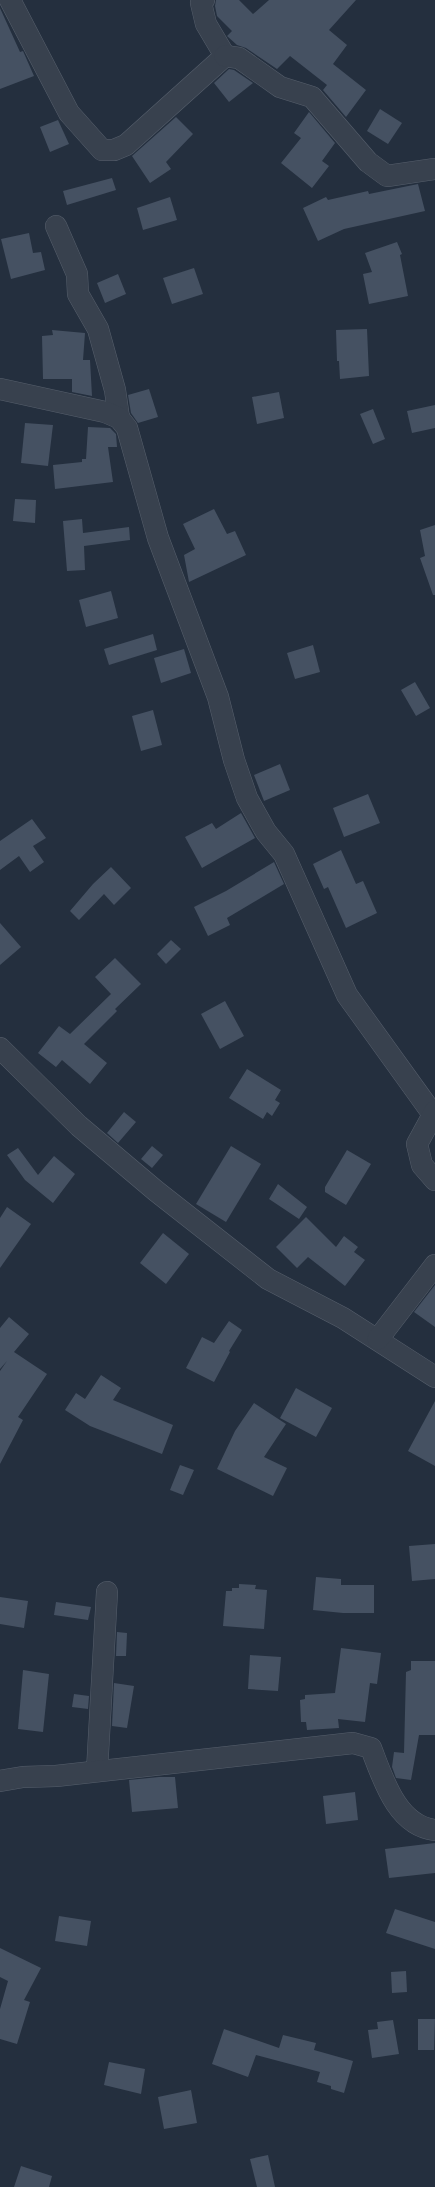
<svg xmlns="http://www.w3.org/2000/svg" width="435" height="2187" font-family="Karla,sans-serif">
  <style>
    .building { fill: #455162 }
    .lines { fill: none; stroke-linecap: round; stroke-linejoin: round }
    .minor-casing { stroke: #565f6c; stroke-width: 22 }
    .minor { stroke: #38414e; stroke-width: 21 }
  </style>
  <rect width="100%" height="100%" fill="#242f3e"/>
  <g class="building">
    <polygon points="216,0 239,0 253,14 269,0 356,0 329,30 347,45 333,64 366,90 346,117 323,90 327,85 290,56 277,69 246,48 237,45 227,36 232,31 217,16 215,6"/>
    <polygon points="0,8 20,52 23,51 34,76 0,89"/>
    <polygon points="229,69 234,70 253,83 229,102 214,83"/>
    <polygon points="380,109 402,123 388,144 367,131"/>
    <polygon points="309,112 335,143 322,161 329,166 312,188 281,163 301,138 294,133"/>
    <polygon points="176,117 193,134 166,162 171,169 150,183 132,156"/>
    <polygon points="58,120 69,144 50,152 40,127"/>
    <polygon points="112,178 116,190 67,205 63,191"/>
    <polygon points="418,184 425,211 344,229 318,241 303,208 326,197 328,200 368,191 369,194"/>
    <polygon points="170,197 177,220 143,230 137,208"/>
    <polygon points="29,233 33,253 41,252 45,270 11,279 1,239"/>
    <polygon points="397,242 402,254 400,255 408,296 369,304 363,274 372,272 365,253"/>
    <polygon points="194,268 203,294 172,304 163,278"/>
    <polygon points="118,274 126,294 105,303 97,283"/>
    <polygon points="367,329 369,376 340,379 339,361 337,361 336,330"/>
    <polygon points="52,330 85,333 83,360 90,360 92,396 72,392 72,379 43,379 42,336 53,335"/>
    <polygon points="149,389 158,417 138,423 131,413 128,395"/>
    <polygon points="279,392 284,418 257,424 252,397"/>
    <polygon points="435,405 435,428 412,433 407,411"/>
    <polygon points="373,409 385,439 373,444 360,414"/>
    <polygon points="25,423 53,425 48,466 21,463"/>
    <polygon points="88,427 110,428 116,434 117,447 108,447 113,482 55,489 53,465 82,462 82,459 86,459"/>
    <polygon points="15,499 36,500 35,523 13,521"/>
    <polygon points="214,509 227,534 235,531 246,555 189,582 184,555 195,549 183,524"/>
    <polygon points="82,519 83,533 129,527 130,540 84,546 85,570 67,571 63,521"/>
    <polygon points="435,525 435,595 433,595 420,558 425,556 420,530"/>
    <polygon points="111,591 118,618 86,627 79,600"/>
    <polygon points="153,634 157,650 109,665 104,649"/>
    <polygon points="313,645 320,672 295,679 287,653"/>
    <polygon points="184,649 191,673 161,683 154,658"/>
    <polygon points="415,682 430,708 416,716 401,690"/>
    <polygon points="153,710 162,745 141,751 132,716"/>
    <polygon points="280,764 290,790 264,801 254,775"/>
    <polygon points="368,794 380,823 344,837 333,808"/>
    <polygon points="241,813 255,838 202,868 185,837 212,823 216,829"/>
    <polygon points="32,819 46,838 33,846 44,862 30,872 19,856 0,870 0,841"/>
    <polygon points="341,850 356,884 363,881 377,913 346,928 328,887 324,889 313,864"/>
    <polygon points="274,862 284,884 227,918 230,925 208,936 194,907 226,891"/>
    <polygon points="111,867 131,888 114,905 104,894 79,920 70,911 93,884"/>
    <polygon points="0,923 21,947 0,965"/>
    <polygon points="171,940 181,949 166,964 157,954"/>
    <polygon points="115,958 141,984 115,1009 117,1011 84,1044 107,1063 90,1084 62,1060 56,1067 38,1053 59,1026 70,1034 111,994 95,977"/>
    <polygon points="225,1001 244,1036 220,1049 201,1014"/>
    <polygon points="247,1069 281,1090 275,1100 280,1103 272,1116 267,1112 263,1119 229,1098"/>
    <polygon points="124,1112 136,1122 118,1143 107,1133"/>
    <polygon points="152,1146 163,1155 152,1168 141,1159"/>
    <polygon points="231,1146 261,1164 226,1222 196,1204"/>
    <polygon points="18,1148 38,1175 54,1156 75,1174 53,1203 25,1180 7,1155"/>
    <polygon points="347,1150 371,1164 346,1205 325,1192 325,1187"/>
    <polygon points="278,1184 307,1207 299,1219 269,1199"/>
    <polygon points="7,1207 31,1224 0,1268 0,1218"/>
    <polygon points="306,1217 336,1247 344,1236 358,1247 354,1252 365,1260 345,1286 308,1257 297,1268 276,1247"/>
    <polygon points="163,1233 189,1254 166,1284 140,1263"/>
    <polygon points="435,1285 435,1327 414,1312"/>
    <polygon points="9,1317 29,1334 14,1352 47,1374 18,1417 23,1420 0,1464 0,1371 7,1361 0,1369 0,1328"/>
    <polygon points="229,1321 242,1330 229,1351 230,1352 214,1382 186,1368 202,1337 214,1343"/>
    <polygon points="101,1375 121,1388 113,1400 173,1425 162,1454 90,1426 65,1410 76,1393 85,1399"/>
    <polygon points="296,1388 332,1408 316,1437 280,1418"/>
    <polygon points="435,1401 435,1466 408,1451"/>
    <polygon points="254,1403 286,1424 264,1457 287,1468 273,1496 217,1469 235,1431"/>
    <polygon points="180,1465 194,1470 183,1495 170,1490"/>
    <polygon points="435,1544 435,1579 412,1581 409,1546"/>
    <polygon points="316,1577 341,1579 341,1585 374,1585 374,1613 343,1613 313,1610"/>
    <polygon points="239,1584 256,1585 255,1589 267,1590 264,1629 223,1626 226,1591 232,1591 232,1588 239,1588"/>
    <polygon points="0,1597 28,1601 24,1628 0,1624"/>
    <polygon points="56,1602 91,1607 88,1620 54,1615"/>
    <polygon points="117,1632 127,1633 126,1656 116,1656"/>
    <polygon points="341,1648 381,1653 377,1684 370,1683 365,1722 338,1719 339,1728 307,1730 306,1722 301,1722 300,1700 305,1699 305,1695 335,1693"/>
    <polygon points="250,1655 281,1657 278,1691 248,1689"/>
    <polygon points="411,1661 435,1661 435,1735 419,1735 411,1780 396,1778 392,1767 394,1752 404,1753 406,1672 411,1670"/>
    <polygon points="23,1670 49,1674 43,1732 18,1729"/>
    <polygon points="114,1683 134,1686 127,1728 112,1726"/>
    <polygon points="74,1694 89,1696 88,1709 72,1707"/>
    <polygon points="159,1777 175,1777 178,1808 132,1812 129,1780"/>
    <polygon points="355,1792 358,1820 326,1824 323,1796"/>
    <polygon points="435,1843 435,1873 389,1878 385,1849"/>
    <polygon points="395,1909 435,1922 435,1949 386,1933"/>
    <polygon points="59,1916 91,1921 87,1946 55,1941"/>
    <polygon points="0,1948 41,1968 24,2000 30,2002 17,2044 0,2039 0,2009 8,1981 0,1977"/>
    <polygon points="406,1971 407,1992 392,1993 391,1972"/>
    <polygon points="418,2019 435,2019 434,2050 418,2050"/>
    <polygon points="393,2020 399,2054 372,2058 368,2030 378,2029 377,2022"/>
    <polygon points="224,2029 279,2048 283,2035 316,2043 314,2050 353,2061 344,2093 331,2089 331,2086 317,2082 320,2072 256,2055 248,2077 212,2064"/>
    <polygon points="109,2062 145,2069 141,2094 104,2085"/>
    <polygon points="191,2090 197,2123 164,2129 158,2097"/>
    <polygon points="268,2155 275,2187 257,2187 250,2159"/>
    <polygon points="21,2166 52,2176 49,2187 14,2187"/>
  </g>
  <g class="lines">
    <defs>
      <g id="minor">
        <polyline points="10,0 69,113 102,150 114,150 126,145 225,56 206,24 201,3 204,0"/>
        <polyline points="225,56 239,58 280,87 312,97 368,162 387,176 435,169"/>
        <polyline points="56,226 77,274 78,294 98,329 115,390 119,418"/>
        <polyline points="0,389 105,412 119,418 127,428 158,538 218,697 234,760 247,798 266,832 284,854 347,995 432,1113"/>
        <polyline points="0,1048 79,1126 156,1191 268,1279 343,1318 435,1377"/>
        <polyline points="435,1111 417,1144 422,1165 435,1180"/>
        <polyline points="378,1339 435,1265"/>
        <polyline points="97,1771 107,1592"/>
        <path d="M0 1781 23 1777 56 1776 353 1743 371 1748C383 1779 397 1826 435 1830"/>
      </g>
    </defs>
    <use href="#minor" class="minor-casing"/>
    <use href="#minor" class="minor"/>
  </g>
</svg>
